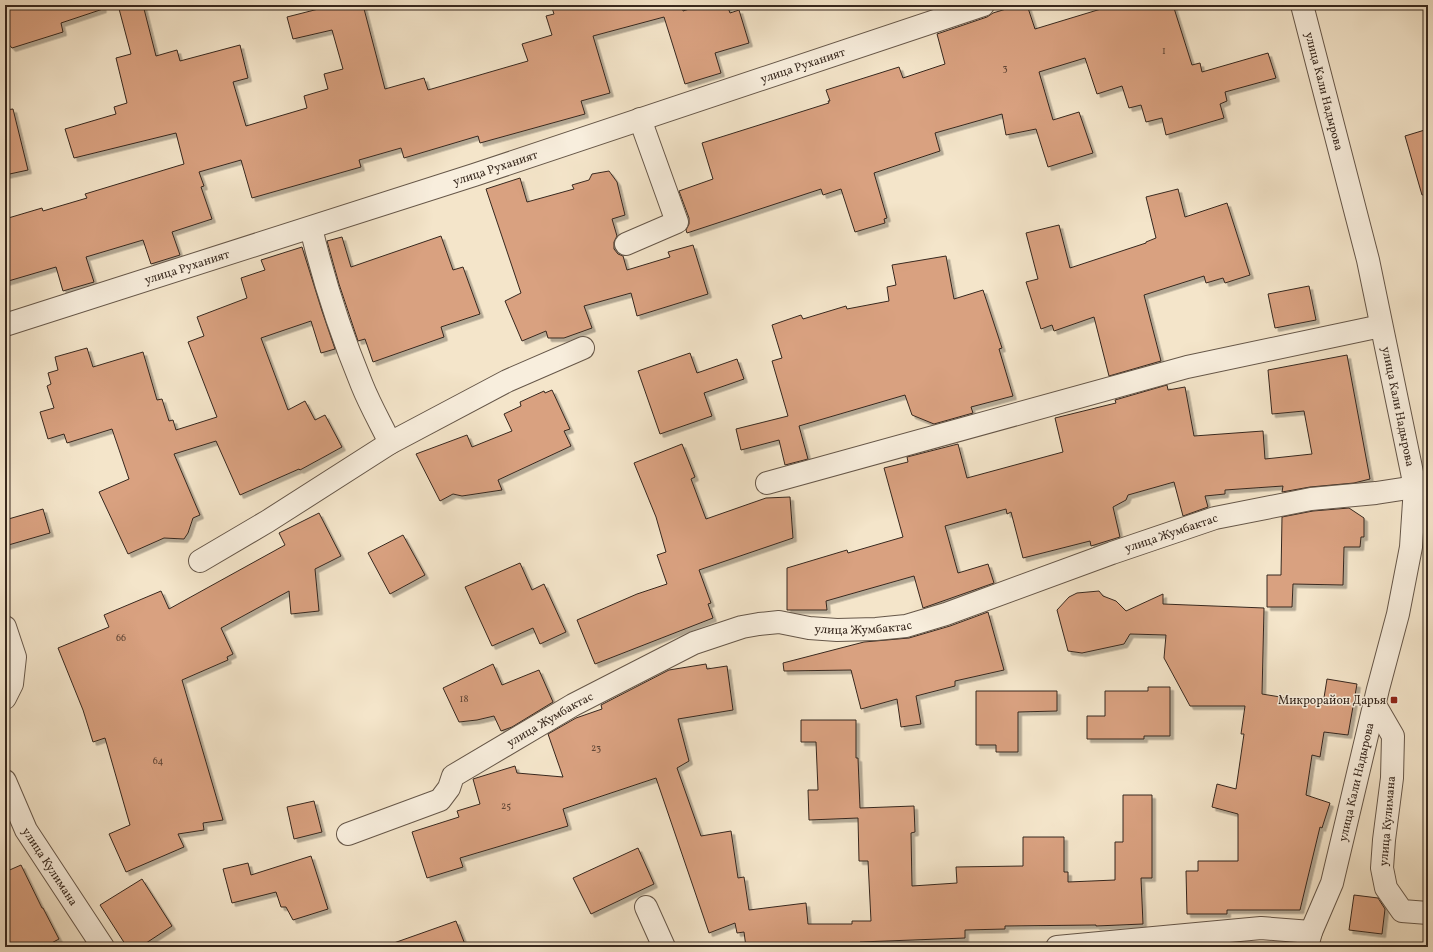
<svg xmlns="http://www.w3.org/2000/svg" width="1433" height="952" font-family="Vollkorn,serif">
  <style>
    .building { fill: #d9a180; stroke: #37281e; filter: url(#shadow) }
    .lines { fill: none; stroke-linecap: round; stroke-linejoin: round }
    .minor-casing { stroke: #665749; stroke-width: 24 }
    .tertiary-casing { stroke: #665749; stroke-width: 24 }
    .minor { stroke: #f8eedd; stroke-width: 22 }
    .tertiary { stroke: #f8eedd; stroke-width: 22 }
    .poi-dot { fill: #8f2418; stroke: #f8eedd; stroke-width: 1.5 }
    .labels { text-anchor: middle; stroke-width: 3; stroke-linejoin: round; paint-order: stroke }
    .number-label { font-size: 10px; fill: #604636 }
    .street-label { font-size: 12px; fill: #37281e; stroke: #f8eedd }
    .poi-label { font-size: 12px; fill: #37281e; stroke: #f8eedd; text-anchor: end }
  </style>
  <defs>
    <filter id="shadow"><feDropShadow dx="3.5" dy="3.5" stdDeviation="0" flood-color="#0004"/></filter>
  </defs>
  <rect width="100%" height="100%" fill="#f4e5ca"/>
  <filter id="stains"><feTurbulence type="fractalNoise" baseFrequency=".005" numOctaves="4"/><feColorMatrix values="0 0 0 0 .2 0 0 0 0 .09 0 0 0 0 .02 0 0 0 .5 -.17"/></filter>
  <radialGradient id="worn" r=".72"><stop offset=".6" stop-color="#630" stop-opacity="0"/><stop offset="1" stop-color="#630" stop-opacity=".3"/></radialGradient>
  <g class="building">
    <polygon points="5,5 102,5 103,9 61,23 63,32 12,48 5,40"/>
    <polygon points="118,5 143,5 156,56 177,50 180,61 240,45 248,78 233,82 246,126 307,108 304,96 328,89 324,74 343,69 332,30 293,39 287,17 334,5 363,5 385,89 424,78 428,90 528,61 522,44 552,35 546,16 554,14 551,5 682,5 683,11 702,5 727,5 730,13 739,10 749,43 715,53 721,73 685,84 664,17 593,36 610,93 581,101 585,114 480,143 478,136 404,158 401,148 359,160 361,167 252,198 241,160 199,172 204,186 201,187 212,219 172,232 180,255 151,264 143,240 86,257 94,282 63,291 56,267 5,282 5,219 42,208 43,211 87,198 85,194 184,164 176,133 74,158 65,129 116,114 114,107 127,103 116,58 131,54"/>
    <polygon points="1019,5 1027,5 1035,29 1114,5 1173,5 1192,65 1200,63 1202,72 1268,53 1276,78 1225,92 1227,101 1220,104 1224,118 1166,135 1162,118 1146,122 1141,105 1129,108 1122,86 1097,94 1085,58 1039,72 1053,120 1079,112 1093,153 1048,167 1036,129 1006,135 1002,114 935,133 940,151 874,173 887,218 884,219 885,223 855,232 841,189 823,195 821,189 687,233 686,230 689,224 689,218 679,191 713,179 702,143 829,103 828,101 830,101 826,90 899,67 903,78 945,64 937,34 987,17 993,13"/>
    <polygon points="13,109 28,170 5,175 5,110"/>
    <polygon points="1428,129 1428,194 1422,195 1405,136"/>
    <polygon points="609,171 617,182 625,215 612,219 617,236 614,242 614,249 618,254 623,256 627,270 670,257 668,252 693,245 708,294 637,316 631,293 584,306 592,328 564,338 548,338 546,331 522,341 505,301 521,293 486,189 520,178 527,202 574,189 572,185 589,180 592,174"/>
    <polygon points="1178,189 1185,217 1227,203 1250,275 1225,283 1223,278 1206,283 1204,276 1144,295 1161,361 1109,376 1094,317 1054,331 1052,325 1041,329 1026,282 1038,279 1026,233 1059,225 1070,268 1146,243 1146,242 1156,238 1146,197"/>
    <polygon points="441,236 453,270 463,267 480,314 441,327 444,337 373,362 365,339 358,341 339,284 327,241 342,237 351,267"/>
    <polygon points="302,247 322,311 335,349 321,353 311,321 261,338 288,410 305,401 315,420 325,415 342,447 300,470 299,469 240,495 216,441 174,454 200,515 193,518 188,533 184,539 164,538 128,554 99,492 129,479 112,429 67,443 64,434 48,439 40,412 54,408 47,386 51,384 48,373 58,370 55,357 87,348 93,367 143,352 157,400 162,399 169,421 173,420 176,430 217,417 188,342 204,336 197,317 247,298 241,278 265,270 261,260"/>
    <polygon points="946,256 954,299 983,290 1002,348 999,349 1013,396 971,407 973,413 934,424 912,415 905,395 799,426 808,459 785,465 779,440 741,450 736,429 788,416 772,361 782,358 772,325 801,315 803,319 846,306 847,309 889,301 887,287 896,285 892,265"/>
    <polygon points="1309,286 1316,320 1275,328 1268,294"/>
    <polygon points="690,353 697,373 737,359 744,379 704,393 712,416 660,434 638,371"/>
    <polygon points="1347,355 1370,479 1354,483 1310,487 1282,492 1283,486 1225,490 1225,494 1205,496 1208,507 1183,516 1174,482 1128,495 1126,500 1113,507 1120,537 1091,546 1090,541 1023,558 1011,512 1007,514 1006,509 945,526 958,573 988,564 994,583 923,608 914,576 826,601 827,610 787,610 787,568 847,550 848,553 903,537 884,468 908,462 907,457 958,444 967,478 1063,452 1055,418 1116,403 1115,400 1167,385 1168,390 1185,387 1194,436 1263,431 1265,459 1312,454 1304,411 1272,414 1268,370"/>
    <polygon points="552,390 570,429 564,431 571,446 498,480 502,490 462,496 453,494 440,501 416,454 467,435 472,447 512,431 504,414 521,406 520,402 544,391 545,393"/>
    <polygon points="682,444 695,477 691,479 706,519 766,498 790,497 793,538 699,570 711,603 708,604 713,618 595,664 577,620 637,594 667,584 657,555 666,552 656,517 634,463"/>
    <polygon points="1349,508 1364,518 1364,537 1361,537 1360,547 1344,547 1343,585 1293,584 1292,607 1267,607 1267,575 1281,575 1282,517 1313,511"/>
    <polygon points="43,509 50,533 5,546 5,520"/>
    <polygon points="319,513 341,556 315,569 319,611 291,614 289,591 221,628 233,654 227,657 228,660 182,680 223,820 203,823 204,830 178,834 184,847 126,872 109,834 130,825 105,738 93,742 83,710 58,648 109,627 104,615 161,591 169,609 285,545 279,533"/>
    <polygon points="403,535 425,575 390,594 368,553"/>
    <polygon points="520,563 532,590 544,584 566,632 540,644 533,628 492,646 465,587"/>
    <polygon points="1099,591 1103,596 1116,601 1126,611 1163,594 1163,604 1264,608 1262,694 1323,704 1327,679 1357,684 1348,735 1324,732 1320,757 1312,755 1306,795 1330,803 1322,828 1320,827 1300,910 1227,910 1227,914 1187,914 1186,871 1198,871 1198,861 1238,861 1238,814 1212,807 1217,784 1236,789 1244,734 1241,734 1245,706 1190,706 1164,658 1166,635 1130,634 1124,644 1082,653 1068,651 1057,610 1069,597 1077,593"/>
    <polygon points="988,612 1004,670 955,681 955,686 916,696 921,724 901,727 897,699 861,709 851,670 784,671 783,663 864,642 909,638 950,626"/>
    <polygon points="493,664 502,685 539,670 553,702 512,727 501,731 494,716 477,720 459,722 443,688"/>
    <polygon points="706,664 707,669 727,666 733,710 678,719 689,761 677,768 701,836 731,831 738,878 744,877 749,910 806,903 808,924 852,924 852,921 871,921 868,861 859,861 858,818 809,820 808,790 818,790 816,742 801,742 801,720 856,720 856,758 858,758 860,808 914,806 915,832 911,833 912,886 957,883 956,867 1023,866 1023,837 1064,837 1064,872 1068,872 1068,882 1115,880 1115,842 1123,842 1123,795 1152,795 1152,878 1141,878 1143,924 1096,926 1096,925 1005,926 1005,929 965,930 965,938 860,942 860,947 746,947 744,932 737,933 735,923 709,933 656,778 563,809 568,826 460,858 463,867 427,878 412,832 459,817 457,811 480,804 473,779 515,766 517,773 563,777 548,734 576,718 602,709 601,705 669,670"/>
    <polygon points="1148,687 1170,687 1170,736 1144,736 1144,739 1087,739 1087,716 1105,716 1105,691 1148,691"/>
    <polygon points="976,691 1057,691 1057,711 1018,712 1018,752 996,752 996,745 976,745"/>
    <polygon points="314,801 322,832 294,839 287,807"/>
    <polygon points="638,848 654,884 591,914 573,878"/>
    <polygon points="311,856 328,909 293,920 286,907 281,907 276,892 232,903 223,869 248,863 251,875"/>
    <polygon points="21,865 42,908 43,908 59,939 44,947 5,947 5,872"/>
    <polygon points="142,879 172,926 140,947 127,947 100,905"/>
    <polygon points="1354,895 1378,898 1385,909 1382,934 1349,930"/>
    <polygon points="456,921 466,947 391,947 391,944"/>
  </g>
  <g class="lines">
    <defs>
      <g id="minor">
        <path d="M311 228C324 282 341 334 362 385 370 405 381 424 390 443"/>
        <polyline points="626,244 677,222 640,119"/>
        <path id="s1" d="M5 325 474 175 983 5"/>
        <polyline points="767,483 1187,367 1381,326"/>
        <polyline points="200,561 268,521 390,443 507,381 583,348"/>
        <polyline points="5,627 15,657 12,684 5,698"/>
        <polyline points="1375,705 1393,736 1392,778 1384,840 1382,868 1386,888 1402,911 1428,913"/>
        <path id="s2" d="M5 781 26 830 103 947"/>
        <path id="s3" d="M348 834 440 800 449 788 453 776 573 705 694 643 742 627 759 624 779 622 809 628 837 630 876 629 906 626 946 614 1112 553 1215 518 1311 499 1376 493 1415 487H1428"/>
        <polyline points="646,907 664,947"/>
        <polyline points="1057,947 1261,928 1311,932"/>
      </g>
      <g id="tertiary">
        <path id="s4" d="M1302 5 1368 260 1415 487 1411 547 1398 614 1378 689 1332 883 1311 932 1307 947"/>
      </g>
    </defs>
    <use href="#minor" class="minor-casing"/>
    <use href="#tertiary" class="tertiary-casing"/>
    <use href="#minor" class="minor"/>
    <use href="#tertiary" class="tertiary"/>
  </g>
  <rect class="poi-dot" x="1390" y="696" width="8" height="8" rx="2"/>
  <g class="labels">
    <g class="number-label">
      <text x="1164" y="54">1</text>
      <text x="1005" y="71">3</text>
      <text x="121" y="641">66</text>
      <text x="464" y="702">18</text>
      <text x="596" y="751">23</text>
      <text x="158" y="764">64</text>
      <text x="506" y="809">25</text>
    </g>
    <g class="street-label">
      <text dy="4" stroke="none"><textPath href="#s1" startOffset="839">улица Руханият</textPath></text>
      <text dy="4" stroke="none"><textPath href="#s4" startOffset="89">улица Кали Надырова</textPath></text>
      <text dy="4" stroke="none"><textPath href="#s1" startOffset="515">улица Руханият</textPath></text>
      <text dy="4" stroke="none"><textPath href="#s1" startOffset="191">улица Руханият</textPath></text>
      <text dy="4" stroke="none"><textPath href="#s4" startOffset="413">улица Кали Надырова</textPath></text>
      <text dy="4" stroke="none"><textPath href="#s3" startOffset="898">улица Жумбактас</textPath></text>
      <text dy="4" stroke="none"><textPath href="#s3" startOffset="574">улица Жумбактас</textPath></text>
      <text dy="4" stroke="none"><textPath href="#s3" startOffset="238">улица Жумбактас</textPath></text>
      <text transform="translate(1356 782) rotate(-77)" y="4">улица Кали Надырова</text>
      <text transform="translate(1387 821) rotate(-85)" y="4">улица Кулимана</text>
      <text dy="4" stroke="none"><textPath href="#s2" startOffset="97">улица Кулимана</textPath></text>
    </g>
    <g class="poi-label">
      <text x="1386" y="704">Микрорайон Дарья</text>
    </g>
  </g>
  <rect width="1433" height="952" fill="none" stroke="#f4e5ca" stroke-width="20"/>
  <rect x="6" y="6" width="1421" height="940" fill="none" stroke="#37281e" stroke-width="2"/>
  <rect x="10" y="10" width="1413" height="932" fill="none" stroke="#37281e"/>
  <rect width="100%" height="100%" filter="url(#stains)"/>
  <rect width="100%" height="100%" fill="url(#worn)"/>
</svg>
